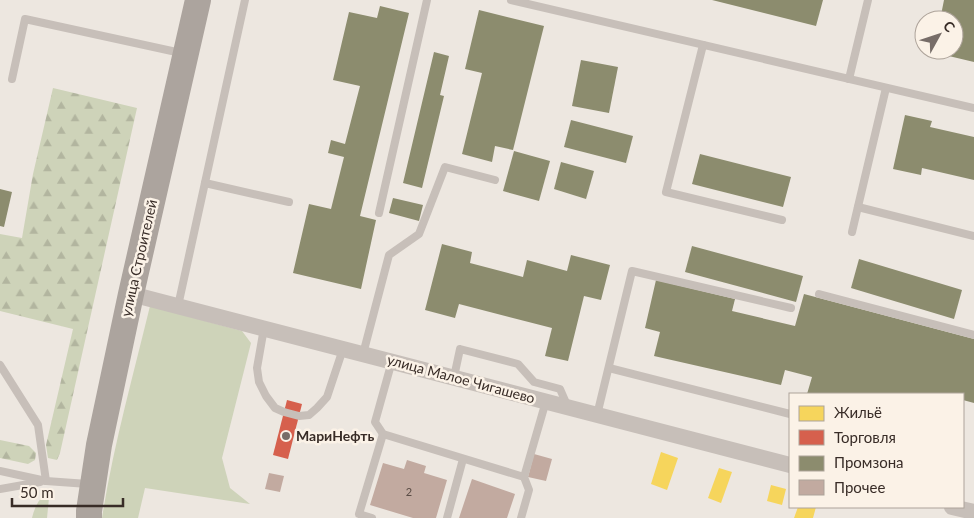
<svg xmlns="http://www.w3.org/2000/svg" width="974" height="518" font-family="Lato,sans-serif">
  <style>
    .green { fill: #ced3b9 }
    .forest { fill: url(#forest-firs) }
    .homes { fill: #f6d55c }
    .shops { fill: #d6604d }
    .industry { fill: #8c8c6e }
    .building { fill: #c2aaa0 }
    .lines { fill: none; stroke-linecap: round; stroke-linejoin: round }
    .lane { stroke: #c7bfb9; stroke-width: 8 }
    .street { stroke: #c7bfb9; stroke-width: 16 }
    .primary { stroke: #aca49e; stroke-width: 26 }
    .poi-dot { fill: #776d68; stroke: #fbf2e7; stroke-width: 2 }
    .labels { text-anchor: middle; stroke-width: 5; stroke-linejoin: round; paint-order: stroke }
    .number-label { font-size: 11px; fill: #5a4c45 }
    .street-label { font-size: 14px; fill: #382c27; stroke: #fbf2e7 }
    .poi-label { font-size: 14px; font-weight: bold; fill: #382c27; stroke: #fbf2e7; text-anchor: start }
  </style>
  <defs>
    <pattern id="forest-firs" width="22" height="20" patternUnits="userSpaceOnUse" patternTransform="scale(1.25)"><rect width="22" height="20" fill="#ced3b9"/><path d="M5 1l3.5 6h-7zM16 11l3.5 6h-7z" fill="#b2b59f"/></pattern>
  </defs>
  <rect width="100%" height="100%" fill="#ede7e0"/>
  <g class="green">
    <path d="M150 306 242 331 251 343 222 458 230 488 250 504 145 488 138 518H102C113 447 133 376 150 306Z"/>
    <path d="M45 494 49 498 47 518H32C34 509 38 500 45 494Z"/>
  </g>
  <g class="forest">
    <polygon points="53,88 137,108 60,453 57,460 48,458 46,445 73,329 0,311 0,234 22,238 33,174"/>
    <polygon points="0,440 29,446 36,453 35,460 28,464 0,458"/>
  </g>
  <g class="homes">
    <polygon points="661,452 678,458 667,490 651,484"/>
    <polygon points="719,468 732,472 721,503 708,498"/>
    <polygon points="771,485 786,489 782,505 767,501"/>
    <polygon points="798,507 816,507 813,518 794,518"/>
  </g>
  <polygon class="shops" points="287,400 302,404 288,459 273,455"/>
  <g class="industry">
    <polygon points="712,0 823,0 816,26"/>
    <polygon points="944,0 974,0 974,62 932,52 933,50 954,50 954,20 940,20"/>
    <polygon points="380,6 409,13 360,216 376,220 361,289 293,273 309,204 331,209 344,157 328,153 331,140 345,144 360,86 333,80 349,12 377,18"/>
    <polygon points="479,10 544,26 513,150 495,146 492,162 462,154 482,73 465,69"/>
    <polygon points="434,52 449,56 440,95 444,96 422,188 403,183"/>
    <polygon points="581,60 618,67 609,113 572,106"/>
    <polygon points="905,115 932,121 930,127 974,137 974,180 922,168 921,175 893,169"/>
    <polygon points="571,120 633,136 626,163 564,147"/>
    <polygon points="514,151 550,161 539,201 503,191"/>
    <polygon points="700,154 791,177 783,207 692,184"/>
    <polygon points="561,162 594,171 586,199 554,189"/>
    <polygon points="0,189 12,192 4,227 0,226"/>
    <polygon points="393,198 423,205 419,221 389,213"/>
    <polygon points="442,244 472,252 470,263 523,277 527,260 567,271 571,255 610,265 601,300 584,296 568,361 545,356 552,328 459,304 455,318 425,310"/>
    <polygon points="692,246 803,276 796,302 685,272"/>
    <polygon points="859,259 962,290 954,319 851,288"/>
    <polygon points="656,280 735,299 732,311 795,326 804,294 974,339 974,403 963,400 963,394 807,394 812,377 785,370 781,385 654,356 660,332 645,328"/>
  </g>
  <g class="building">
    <polygon points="534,454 552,459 546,481 528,477"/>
    <polygon points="407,460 426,466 424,473 447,480 436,518 413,518 370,505 383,463 404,469"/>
    <polygon points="269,473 284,476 280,492 265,489"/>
    <polygon points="472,479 515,494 507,518 459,518"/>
  </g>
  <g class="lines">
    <g class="lane">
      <polyline points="511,0 974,108"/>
      <polyline points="703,45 666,192 782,220"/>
      <polyline points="12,79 25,19 181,53"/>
      <polyline points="849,79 868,0"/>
      <polyline points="205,183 289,202"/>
      <polyline points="858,207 974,236"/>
      <polyline points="379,213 427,0"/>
      <polyline points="852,232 886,88"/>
      <polyline points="819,294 974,335"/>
      <polyline points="178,306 245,0"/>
      <polyline points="264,328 257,368 259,382 266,396 275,408 284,412 299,416 309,415 317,408 327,397 343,349"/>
      <polyline points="363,354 389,255 419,234 445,167 495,180"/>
      <polyline points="392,361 375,422 383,434 524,477 529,490 521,518"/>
      <polyline points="0,365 38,425 46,481"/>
      <polyline points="609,368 790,414"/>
      <polyline points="454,377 460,349 518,364 534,382 560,389 567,405"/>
      <polyline points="597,415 632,271 791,308"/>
      <polyline points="0,471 46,481 88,484"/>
      <polyline points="524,477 546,401"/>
      <polyline points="0,489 40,482"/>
      <polyline points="372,518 359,514 383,434"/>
      <polyline points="447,518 463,459"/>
    </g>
    <g class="street">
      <polyline points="131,294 790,465"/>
      <polyline points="952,507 974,512"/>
    </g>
    <polyline class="primary" points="89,518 89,511 99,445 131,294 198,0"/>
  </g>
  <circle class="poi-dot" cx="286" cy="436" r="5"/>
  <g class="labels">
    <g class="number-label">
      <text x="409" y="496">2</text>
    </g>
    <g class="street-label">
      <text transform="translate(139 258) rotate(-77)" y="5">улица Строителей</text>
      <text transform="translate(461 379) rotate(15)" y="5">улица Малое Чигашево</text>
    </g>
    <g class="poi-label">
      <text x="296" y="441">МариНефть</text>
    </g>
  </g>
  <rect x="789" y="393" width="175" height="115" fill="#fbf2e7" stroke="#ada39a"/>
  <rect x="799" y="406" width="25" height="15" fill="#f6d55c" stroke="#ada39a"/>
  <text x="834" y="418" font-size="15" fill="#382c27">Жильё</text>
  <rect x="799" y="430" width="25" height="15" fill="#d6604d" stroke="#ada39a"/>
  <text x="834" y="443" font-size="15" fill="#382c27">Торговля</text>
  <rect x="799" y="456" width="25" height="15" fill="#8c8c6e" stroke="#ada39a"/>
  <text x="834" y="468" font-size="15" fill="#382c27">Промзона</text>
  <rect x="799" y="480" width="25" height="15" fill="#c2aaa0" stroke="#ada39a"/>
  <text x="834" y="493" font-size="15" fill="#382c27">Прочее</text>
  <g transform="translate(939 35) rotate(50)"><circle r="24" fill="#fbf2e7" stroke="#ada39a"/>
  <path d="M0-4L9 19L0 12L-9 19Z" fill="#776d68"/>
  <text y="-8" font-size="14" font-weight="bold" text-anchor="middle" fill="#382c27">С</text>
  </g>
  <path d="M12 498v8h111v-8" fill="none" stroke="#382c27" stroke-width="2.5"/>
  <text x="20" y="498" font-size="15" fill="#382c27" stroke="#fbf2e7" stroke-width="4" paint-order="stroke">50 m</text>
</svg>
